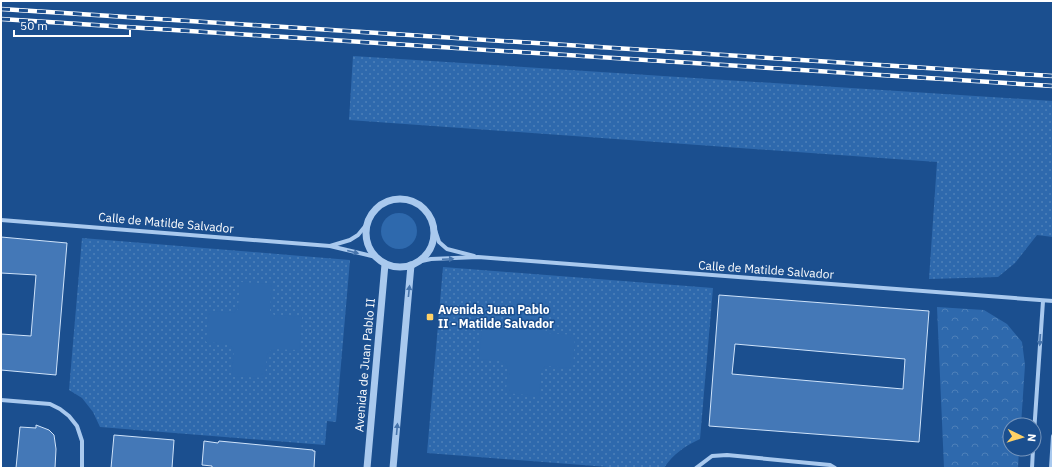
<svg xmlns="http://www.w3.org/2000/svg" width="1054" height="469" font-family="'IBM Plex Sans',sans-serif">
  <style>
    .forest { fill: url(#forest-crowns) }
    .park { fill: url(#park-dots) }
    .garden { fill: #2e69ad }
    .building { fill: #4478b7; stroke: #cfe3fa; fill-rule: evenodd }
    .lines { fill: none; stroke-linecap: round; stroke-linejoin: round }
    .minor { stroke: #a9c9ee; stroke-width: 4 }
    .tertiary { stroke: #a9c9ee; stroke-width: 7 }
    .rail-casing { stroke: #fff; stroke-width: 4.5 }
    .rail { stroke: #1b4f8f; stroke-width: 3; stroke-dasharray: 9; stroke-linecap: butt }
    .oneway { fill: #4674ac }
    .poi-dot { fill: #ffd166; stroke: #1b4f8f; stroke-width: 1.5 }
    .labels { text-anchor: middle; stroke-width: 3; stroke-linejoin: round; paint-order: stroke }
    .street-label { font-size: 12px; fill: #fff; stroke: #1b4f8f }
    .poi-label { font-size: 12px; font-weight: bold; fill: #fff; stroke: #1b4f8f; text-anchor: start }
  </style>
  <defs>
    <pattern id="forest-crowns" width="20" height="18" patternUnits="userSpaceOnUse"><rect width="20" height="18" fill="#2e69ad"/><path d="M2 6a3 3 0 1 1 6 0M12 15a3 3 0 1 1 6 0" fill="none" stroke="#4d80b9"/></pattern>
    <pattern id="park-dots" width="8" height="8" patternUnits="userSpaceOnUse"><rect width="8" height="8" fill="#2e69ad"/><path d="M2 2h.1M6 6h.1" fill="none" stroke="#4d80b9" stroke-width="1.8" stroke-linecap="round"/></pattern>
  </defs>
  <rect width="100%" height="100%" fill="#1b4f8f"/>
  <polygon class="forest" points="937,307 984,310 1007,324 1022,342 1025,365 1021,425 1010,425 1010,449 1019,449 1018,468 944,468"/>
  <g class="park">
    <polygon points="353,56 1053,101 1053,237 1037,235 1015,263 998,277 929,279 937,162 349,120"/>
    <polygon points="82,238 350,260 336,422 327,421 325,445 100,427 93,412 82,398 69,390"/>
    <path d="M443 267 713 288 700 439C685 446 673 454 664 468H621L427 453Z"/>
  </g>
  <g class="garden">
    <circle cx="399" cy="231" r="18"/>
    <polygon points="240,282 272,284 270,311 274,315 302,317 299,350 272,349 267,355 265,378 232,376 234,349 227,344 206,342 209,311 233,313 238,309"/>
    <polygon points="514,299 546,301 544,328 547,333 575,335 573,368 545,366 541,372 539,396 506,393 508,366 501,361 479,359 482,328 506,330 512,326"/>
  </g>
  <g class="building">
    <polygon points="1,237 67,243 56,375 1,370 1,334 31,336 36,275 1,273"/>
    <path d="M719 295 929 311 919 442 709 426ZM735 344 905 359 903 389 732 374Z"/>
    <polygon points="36,425 49,430 54,435 56,449 55,468 16,468 20,427 36,428"/>
    <polygon points="114,435 174,440 172,468 111,468"/>
    <polygon points="204,441 218,443 219,441 313,450 313,451 315,451 314,468 212,468 212,466 202,465"/>
  </g>
  <g class="lines">
    <g class="minor">
      <polyline points="1,220 330,246 376,257"/>
      <polyline points="434,227 439,242 447,249 474,256"/>
      <polyline points="330,246 350,240 358,235 367,224"/>
      <polyline points="417,262 431,259 478,257 1053,301"/>
      <polyline points="1,400 50,404 60,409 69,416 77,426 82,441 82,468"/>
      <polyline points="1034,433 1043,301"/>
      <polyline points="696,468 712,456 727,455 830,465 835,468"/>
      <polyline points="1032,468 1033,449"/>
      <polyline points="1051,468 1053,436"/>
    </g>
    <g class="tertiary">
      <circle cx="400" cy="233" r="34"/>
      <polyline points="367,468 385,264"/>
      <polyline points="393,468 411,265"/>
    </g>
    <defs>
      <g id="rail">
        <polyline points="1,9 1053,76"/>
        <polyline points="1,19 1053,86"/>
      </g>
    </defs>
    <use href="#rail" class="rail-casing"/>
    <use href="#rail" class="rail"/>
  </g>
  <defs><path id="oneway-solid" d="M-6-.8H1V-3.2L6.5 0L1 3.2V.8H-6Z"/></defs>
  <g class="oneway">
    <use href="#oneway-solid" transform="translate(353 252) rotate(14)"/>
    <use href="#oneway-solid" transform="translate(448 259) rotate(-2)"/>
    <use href="#oneway-solid" transform="translate(409 291) rotate(-84)"/>
    <use href="#oneway-solid" transform="translate(1040 340) rotate(94)"/>
    <use href="#oneway-solid" transform="translate(397 429) rotate(-85)"/>
  </g>
  <rect class="poi-dot" x="426" y="313" width="8" height="8" rx="2"/>
  <g class="labels">
    <g class="street-label">
      <text transform="translate(166 223) rotate(5)" y="4">Calle de Matilde Salvador</text>
      <text transform="translate(766 270) rotate(4)" y="4">Calle de Matilde Salvador</text>
      <text transform="translate(365 365) rotate(-85)" y="4">Avenida de Juan Pablo II</text>
    </g>
    <g class="poi-label">
      <text x="438" y="314">Avenida Juan Pablo<tspan x="438" dy="14">II - Matilde Salvador</tspan></text>
    </g>
  </g>
  <rect width="1054" height="469" fill="none" stroke="#ffffff" stroke-width="4"/>
  <g transform="translate(1022 437) rotate(95)"><circle r="19" fill="#1b4f8f" stroke="#7695bc"/>
  <path d="M0-3L7 15L0 10L-7 15Z" fill="#ffd166"/>
  <text y="-6" font-size="11" font-weight="bold" text-anchor="middle" fill="#ffffff">N</text>
  </g>
  <path d="M14 30v6h116v-6" fill="none" stroke="#ffffff" stroke-width="2"/>
  <text x="20" y="30" font-size="12" fill="#ffffff" stroke="#1b4f8f" stroke-width="3" paint-order="stroke">50 m</text>
</svg>
